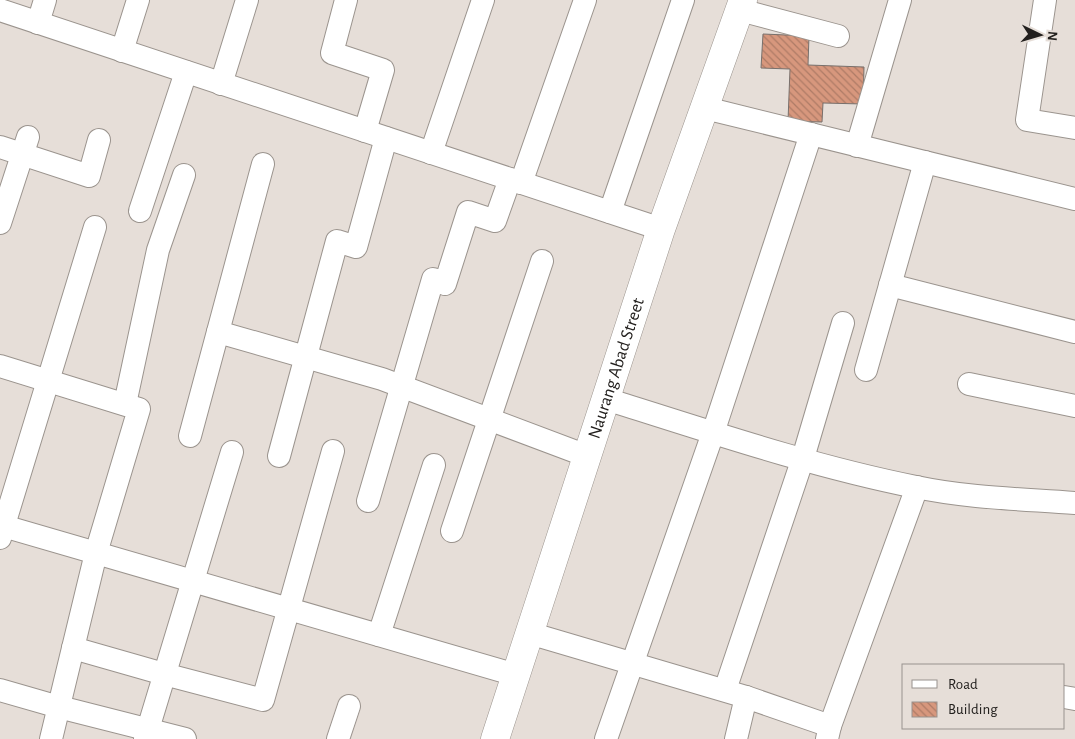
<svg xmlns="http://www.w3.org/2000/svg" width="1075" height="739" font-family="'Alegreya Sans',sans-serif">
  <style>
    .building { fill: url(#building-back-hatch); stroke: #78706c }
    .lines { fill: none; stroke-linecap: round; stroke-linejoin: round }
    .minor-casing { stroke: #9b948e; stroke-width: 24 }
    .tertiary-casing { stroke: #9b948e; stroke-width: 29 }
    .minor { stroke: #fff; stroke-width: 22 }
    .tertiary { stroke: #fff; stroke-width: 28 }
    .labels { text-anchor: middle; stroke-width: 4; stroke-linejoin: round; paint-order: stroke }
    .street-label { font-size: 18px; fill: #23201e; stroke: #e6ded8 }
  </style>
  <defs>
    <pattern id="building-back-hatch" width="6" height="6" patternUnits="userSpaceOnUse" patternTransform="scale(1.25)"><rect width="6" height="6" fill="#d7977d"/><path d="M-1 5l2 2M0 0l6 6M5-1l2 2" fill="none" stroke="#ae7b66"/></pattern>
  </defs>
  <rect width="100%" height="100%" fill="#e6ded8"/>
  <polygon class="building" points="763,34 809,36 808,65 864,67 863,104 823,103 822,122 788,121 790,69 761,68"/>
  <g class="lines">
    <defs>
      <g id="minor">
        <polyline points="346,0 332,53 383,70 365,131"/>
        <polyline points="1045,0 1027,120 1075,128"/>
        <polyline points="0,10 661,229"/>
        <polyline points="740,10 838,36"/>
        <polyline points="38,23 45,0"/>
        <polyline points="122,51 138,0"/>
        <polyline points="221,84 247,0"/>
        <polyline points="705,108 1075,199"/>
        <polyline points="857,146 900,0"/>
        <polyline points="0,147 89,176 99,140"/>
        <polyline points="431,153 483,0"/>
        <polyline points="521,183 585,0"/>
        <polyline points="140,211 186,72"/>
        <polyline points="610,212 683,0"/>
        <polyline points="0,223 28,137"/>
        <polyline points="890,285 1075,332"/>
        <polyline points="218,332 382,379 587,456"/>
        <polyline points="0,366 139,409 96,553 51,739"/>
        <polyline points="866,370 925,162"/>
        <polyline points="969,384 1075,406"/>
        <path d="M606 399C708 431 811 466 916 487 968 498 1022 499 1075 503"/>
        <polyline points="125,404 158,250 184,175"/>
        <polyline points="190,436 263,164"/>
        <polyline points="279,456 337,241 356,247 386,138"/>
        <polyline points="368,501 433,279 445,284 468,212 495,221 510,179"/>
        <polyline points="0,525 516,675"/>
        <polyline points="452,531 542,261"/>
        <polyline points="0,538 95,227"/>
        <polyline points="529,633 746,697 830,726"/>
        <polyline points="379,635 434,465"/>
        <polyline points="73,648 164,674 263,700 333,451"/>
        <polyline points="0,690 59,707 185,739"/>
        <polyline points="725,690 803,458 843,323"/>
        <polyline points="1064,697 1075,699"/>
        <polyline points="145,739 232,452"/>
        <polyline points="338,739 349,706"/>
        <polyline points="606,739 713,433 811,134"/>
        <polyline points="736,739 746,697"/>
        <polyline points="827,739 830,726 917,487"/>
      </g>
      <g id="tertiary">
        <path id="s1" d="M495 739 661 229 743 0"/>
      </g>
    </defs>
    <use href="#minor" class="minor-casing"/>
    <use href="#tertiary" class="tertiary-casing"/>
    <use href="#minor" class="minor"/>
    <use href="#tertiary" class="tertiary"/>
  </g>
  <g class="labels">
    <g class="street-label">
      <text dy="6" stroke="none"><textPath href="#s1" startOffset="390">Naurang Abad Street</textPath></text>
    </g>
  </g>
  <rect x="902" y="664" width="162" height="65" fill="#e6ded8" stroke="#98928e"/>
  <rect x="912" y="680" width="25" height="8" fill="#ffffff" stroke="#98928e"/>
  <text x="948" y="689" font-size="15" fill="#23201e">Road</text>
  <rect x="912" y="702" width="25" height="15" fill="url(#building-back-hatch)" stroke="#98928e"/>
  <text x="948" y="714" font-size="15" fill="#23201e">Building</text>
  <g transform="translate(1040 35) rotate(95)" stroke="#e6ded8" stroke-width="4" paint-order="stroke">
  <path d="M0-4L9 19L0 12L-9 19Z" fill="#23201e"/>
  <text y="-8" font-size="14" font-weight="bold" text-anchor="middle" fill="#23201e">N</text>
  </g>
</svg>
